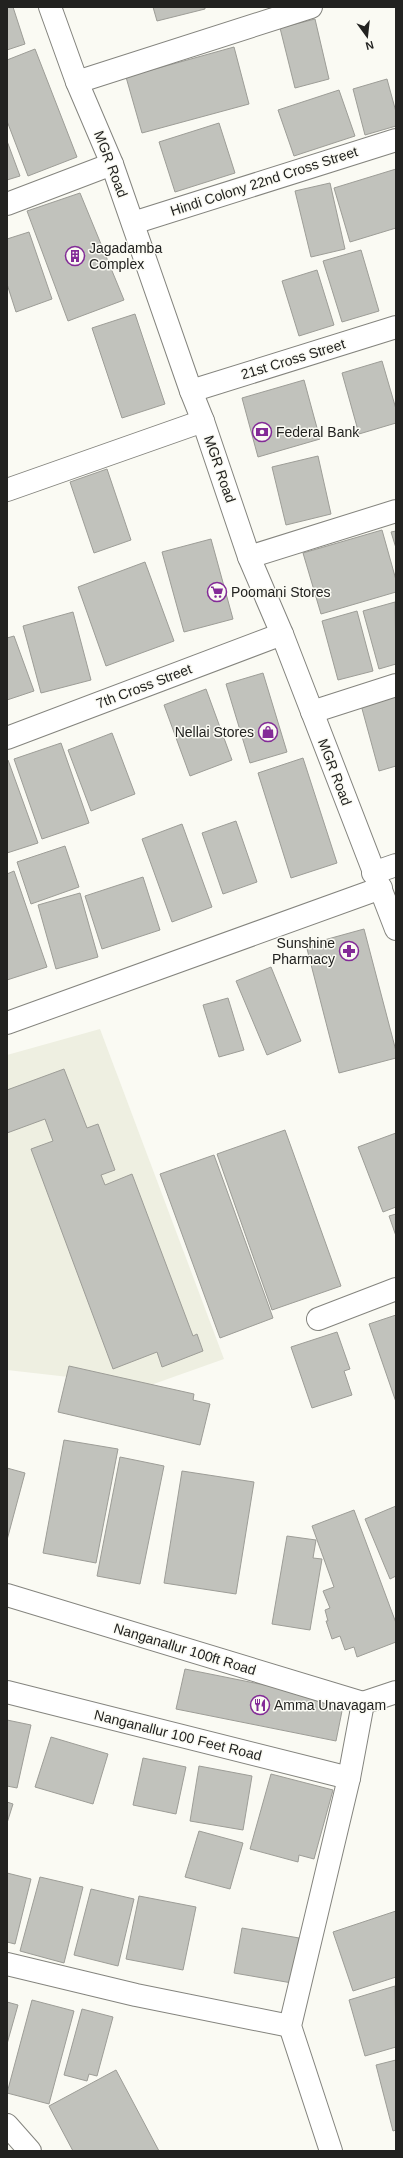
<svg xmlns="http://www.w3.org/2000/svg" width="403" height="2158" font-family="Arial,sans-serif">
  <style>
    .built { fill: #eeefe1 }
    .building { fill: #c1c2bc; stroke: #9d9d97 }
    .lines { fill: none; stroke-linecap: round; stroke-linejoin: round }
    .minor-casing { stroke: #84847e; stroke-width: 24 }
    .minor { stroke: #fff; stroke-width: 22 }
    .labels { text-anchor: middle; stroke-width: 3; stroke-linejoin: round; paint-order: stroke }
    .street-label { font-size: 14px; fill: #222220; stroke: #fafaf3 }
    .poi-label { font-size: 14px; fill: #222220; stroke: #fafaf3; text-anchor: start }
  </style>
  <rect width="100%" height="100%" fill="#fafaf3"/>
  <polygon class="built" points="100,1029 224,1359 148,1386 7,1370 7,1055"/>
  <g class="building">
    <polygon points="7,7 13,7 25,44 7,50"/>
    <polygon points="153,7 205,7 205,9 157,21"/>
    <polygon points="315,19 329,79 295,88 280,28"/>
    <polygon points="234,47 249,104 142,133 126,77"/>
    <polygon points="35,49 77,157 28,176 7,121 7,60"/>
    <polygon points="387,79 396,112 396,126 365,135 353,89"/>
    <polygon points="339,90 355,136 294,156 278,110"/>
    <polygon points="219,123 235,173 175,192 159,142"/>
    <polygon points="7,141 20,176 7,180"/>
    <polygon points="396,169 396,228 350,242 334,188"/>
    <polygon points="330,183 345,249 311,257 295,191"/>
    <polygon points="80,193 124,300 68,321 27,211"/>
    <polygon points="29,232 52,299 16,312 7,284 7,239"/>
    <polygon points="361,250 379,311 342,322 323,261"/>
    <polygon points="317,270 334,325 299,336 282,281"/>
    <polygon points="135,314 165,404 122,418 92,328"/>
    <polygon points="382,361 396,409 396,423 359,434 342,373"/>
    <polygon points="304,380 320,439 258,457 242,398"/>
    <polygon points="318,456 331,514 286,525 272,467"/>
    <polygon points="107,469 131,540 94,553 70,482"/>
    <polygon points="382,530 396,580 396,592 321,614 303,553"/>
    <polygon points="396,531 396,548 391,532"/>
    <polygon points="211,539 233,619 184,632 162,552"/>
    <polygon points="145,562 174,641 106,666 78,587"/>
    <polygon points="395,602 396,664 379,669 363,611"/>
    <polygon points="357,611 373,671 338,680 322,621"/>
    <polygon points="73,612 91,680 41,693 23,626"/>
    <polygon points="14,636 34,691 7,700 7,638"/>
    <polygon points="263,673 287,752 250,763 226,684"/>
    <polygon points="206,689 232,760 190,776 164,705"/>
    <polygon points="396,696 396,766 379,771 361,705"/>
    <polygon points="112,733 135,794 91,811 68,750"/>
    <polygon points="61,743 89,823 42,839 14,759"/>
    <polygon points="303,758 337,863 291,878 258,773"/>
    <polygon points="8,760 38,843 7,853 7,761"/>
    <polygon points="236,821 257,882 223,894 202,833"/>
    <polygon points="182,824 212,907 172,922 142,839"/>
    <polygon points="65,846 79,887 31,904 17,862"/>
    <polygon points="14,871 47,967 7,980 7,874"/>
    <polygon points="143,877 160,930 102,949 85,896"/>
    <polygon points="80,893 98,957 56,969 38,905"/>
    <polygon points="364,929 396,1051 396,1058 339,1073 306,945"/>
    <polygon points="271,967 301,1041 267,1055 236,981"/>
    <polygon points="228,998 244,1050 219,1057 203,1005"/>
    <polygon points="64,1069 87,1128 98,1124 115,1170 101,1175 105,1185 132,1174 193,1336 197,1334 203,1351 162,1367 157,1352 113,1369 31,1149 53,1141 45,1119 7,1133 7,1090"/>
    <polygon points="285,1130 341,1286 272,1310 217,1154"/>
    <polygon points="396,1133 396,1207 383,1212 358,1147"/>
    <polygon points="214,1155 273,1318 220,1338 160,1174"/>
    <polygon points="396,1214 396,1236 389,1216"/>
    <polygon points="396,1315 396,1402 369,1324"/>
    <polygon points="337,1332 350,1369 344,1371 352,1395 312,1408 291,1347"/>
    <polygon points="69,1366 194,1394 193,1400 210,1404 200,1445 58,1412"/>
    <polygon points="64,1440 118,1449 96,1563 43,1553"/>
    <polygon points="120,1457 164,1466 140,1584 97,1576"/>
    <polygon points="7,1468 25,1473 7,1540"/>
    <polygon points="182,1471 254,1482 236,1594 164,1583"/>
    <polygon points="396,1506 396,1576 390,1579 365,1519"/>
    <polygon points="354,1510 396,1623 396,1642 357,1657 354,1647 345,1650 340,1636 332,1639 326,1621 328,1621 325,1610 330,1608 323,1591 334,1587 312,1526"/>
    <polygon points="287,1536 316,1540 313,1558 322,1559 310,1630 272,1624"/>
    <polygon points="185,1669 344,1701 336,1741 176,1709"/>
    <polygon points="7,1720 31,1725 17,1788 7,1786"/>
    <polygon points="51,1737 108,1754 93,1804 35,1787"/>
    <polygon points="143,1758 186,1767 176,1814 133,1805"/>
    <polygon points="199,1766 252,1776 243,1830 190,1821"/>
    <polygon points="271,1774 333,1790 314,1859 299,1855 298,1862 250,1849"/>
    <polygon points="7,1802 13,1804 7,1823"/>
    <polygon points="199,1831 243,1843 230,1889 185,1877"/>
    <polygon points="7,1873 31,1879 15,1944 7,1942"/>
    <polygon points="40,1877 83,1887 64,1963 20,1951"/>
    <polygon points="91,1889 134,1899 118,1966 74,1955"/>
    <polygon points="139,1896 196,1907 183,1970 126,1959"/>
    <polygon points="396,1911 396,1977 353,1991 333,1932"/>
    <polygon points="242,1928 299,1938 292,1983 234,1973"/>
    <polygon points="395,1986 396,2047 365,2056 349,2000"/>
    <polygon points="32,2000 74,2011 49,2104 7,2093"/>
    <polygon points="7,2002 18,2005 7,2044"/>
    <polygon points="82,2009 113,2017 97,2076 89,2074 87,2081 64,2075"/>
    <polygon points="396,2060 396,2130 393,2131 376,2065"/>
    <polygon points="116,2070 159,2151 73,2151 49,2106"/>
  </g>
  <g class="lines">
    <defs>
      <g id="minor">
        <polyline points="50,7 77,82 112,164 191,391 203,421 249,557 282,634 396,929"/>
        <polyline points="77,82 311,7"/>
        <polyline points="7,204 112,164"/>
        <polyline points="133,223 396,140"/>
        <polyline points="191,391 396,327"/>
        <polyline points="7,490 203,421"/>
        <polyline points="249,557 396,511"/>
        <polyline points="312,712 396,685"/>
        <polyline points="7,738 282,634"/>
        <polyline points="373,873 396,865"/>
        <polyline points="7,1023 381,888"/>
        <polyline points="318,1319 396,1289"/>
        <polyline points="7,1595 363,1703"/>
        <polyline points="7,1692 349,1778"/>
        <polyline points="363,1703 396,1692"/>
        <polyline points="7,1964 136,1995 290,2026"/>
        <polyline points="7,2125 30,2151"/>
        <polyline points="331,2151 290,2026 349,1778 363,1703"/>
      </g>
    </defs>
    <use href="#minor" class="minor-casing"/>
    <use href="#minor" class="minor"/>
  </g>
  <defs>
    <symbol id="building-ring" viewBox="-11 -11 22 22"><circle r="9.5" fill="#fafaf3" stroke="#832a97" stroke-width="1.5"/><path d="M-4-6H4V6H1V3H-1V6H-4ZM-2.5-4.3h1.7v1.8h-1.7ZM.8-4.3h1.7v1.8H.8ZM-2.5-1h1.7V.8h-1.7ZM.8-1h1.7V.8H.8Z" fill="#832a97"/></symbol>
    <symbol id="bank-ring" viewBox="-11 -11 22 22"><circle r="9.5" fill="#fafaf3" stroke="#832a97" stroke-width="1.5"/><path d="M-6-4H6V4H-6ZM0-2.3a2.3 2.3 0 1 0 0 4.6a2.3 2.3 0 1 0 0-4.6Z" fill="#832a97"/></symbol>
    <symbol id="supermarket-ring" viewBox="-11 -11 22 22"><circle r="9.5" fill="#fafaf3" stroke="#832a97" stroke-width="1.5"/><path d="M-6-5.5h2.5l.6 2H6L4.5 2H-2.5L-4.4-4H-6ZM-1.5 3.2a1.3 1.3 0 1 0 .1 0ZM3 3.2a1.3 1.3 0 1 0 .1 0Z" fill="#832a97"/></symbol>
    <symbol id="shop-ring" viewBox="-11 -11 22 22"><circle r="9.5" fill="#fafaf3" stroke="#832a97" stroke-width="1.5"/><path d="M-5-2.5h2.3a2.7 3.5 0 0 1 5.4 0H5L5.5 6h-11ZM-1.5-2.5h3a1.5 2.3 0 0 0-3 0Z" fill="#832a97"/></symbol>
    <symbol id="pharmacy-ring" viewBox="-11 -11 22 22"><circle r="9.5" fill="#fafaf3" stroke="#832a97" stroke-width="1.5"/><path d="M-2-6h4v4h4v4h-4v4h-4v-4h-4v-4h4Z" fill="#832a97"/></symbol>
    <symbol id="restaurant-ring" viewBox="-11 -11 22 22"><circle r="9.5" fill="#fafaf3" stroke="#832a97" stroke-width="1.5"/><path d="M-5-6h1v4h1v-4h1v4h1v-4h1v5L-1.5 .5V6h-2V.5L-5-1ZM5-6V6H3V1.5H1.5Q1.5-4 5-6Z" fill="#832a97"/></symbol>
  </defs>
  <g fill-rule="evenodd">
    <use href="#building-ring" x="64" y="245" width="22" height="22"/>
    <use href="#bank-ring" x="251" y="421" width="22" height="22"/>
    <use href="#supermarket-ring" x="206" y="581" width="22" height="22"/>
    <use href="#shop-ring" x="257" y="721" width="22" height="22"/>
    <use href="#pharmacy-ring" x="338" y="940" width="22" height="22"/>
    <use href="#restaurant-ring" x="249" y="1694" width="22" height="22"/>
  </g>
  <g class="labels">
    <g class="street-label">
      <text transform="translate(111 164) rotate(69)" y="5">MGR Road</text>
      <text transform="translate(264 181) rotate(-18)" y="5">Hindi Colony 22nd Cross Street</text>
      <text transform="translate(293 359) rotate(-17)" y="5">21st Cross Street</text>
      <text transform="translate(220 469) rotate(71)" y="5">MGR Road</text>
      <text transform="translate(144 686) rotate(-21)" y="5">7th Cross Street</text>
      <text transform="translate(335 772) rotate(69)" y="5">MGR Road</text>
      <text transform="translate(185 1649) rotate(17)" y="5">Nanganallur 100ft Road</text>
      <text transform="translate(178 1735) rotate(14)" y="5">Nanganallur 100 Feet Road</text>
    </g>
    <g class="poi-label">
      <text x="89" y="253">Jagadamba<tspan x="89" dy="16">Complex</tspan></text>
      <text x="276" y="437">Federal Bank</text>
      <text x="231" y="597">Poomani Stores</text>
      <text x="254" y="737" text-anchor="end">Nellai Stores</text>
      <text x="335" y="948" text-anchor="end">Sunshine<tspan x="335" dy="16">Pharmacy</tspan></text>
      <text x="274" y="1710">Amma Unavagam</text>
    </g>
  </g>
  <rect width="403" height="2158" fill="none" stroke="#222220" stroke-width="16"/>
  <g transform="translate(367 36) rotate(165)" stroke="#fafaf3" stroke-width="3" paint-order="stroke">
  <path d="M0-3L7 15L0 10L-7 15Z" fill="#222220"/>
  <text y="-6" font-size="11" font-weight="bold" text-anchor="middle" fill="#222220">N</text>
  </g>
</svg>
